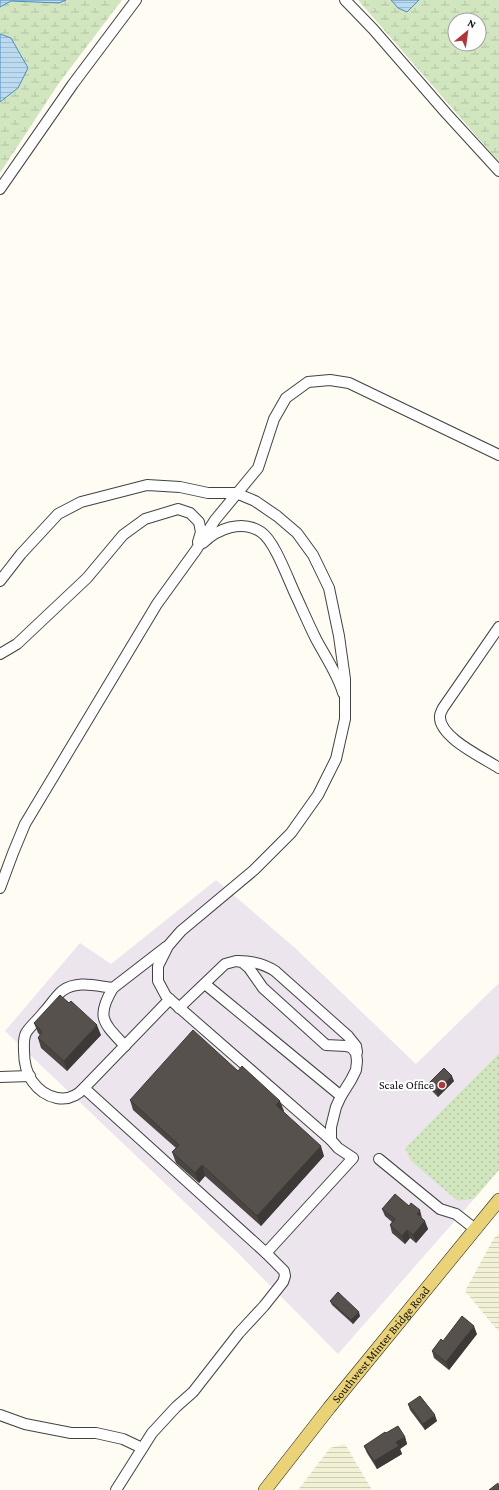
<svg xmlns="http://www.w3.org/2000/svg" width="499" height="1490" font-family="'Crimson Pro',serif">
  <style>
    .industrial { fill: #ece5ed }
    .farmland { fill: url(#farmland-rules) }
    .grass { fill: url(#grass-dots) }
    .wetland { fill: url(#wetland-marsh); fill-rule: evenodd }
    .water { fill: url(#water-rules); stroke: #4b8dbf }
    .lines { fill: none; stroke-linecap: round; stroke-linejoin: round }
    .minor-casing { stroke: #424242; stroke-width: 12 }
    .major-casing { stroke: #202020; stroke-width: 14 }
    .minor { stroke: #fff; stroke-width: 10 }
    .major { stroke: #ead276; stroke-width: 13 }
    .wall { fill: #4b4642 }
    .shaded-wall { fill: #3d3936 }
    .building { fill: #57514d; stroke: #3d3936 }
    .poi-dot { fill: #b13637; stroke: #fff; stroke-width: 1.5 }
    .labels { text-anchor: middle; stroke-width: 4; stroke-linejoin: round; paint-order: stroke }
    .poi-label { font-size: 12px; fill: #0f0f0f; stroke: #fff; text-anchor: end }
    .street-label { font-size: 12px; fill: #0f0f0f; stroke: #fff }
  </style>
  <defs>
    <pattern id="farmland-rules" width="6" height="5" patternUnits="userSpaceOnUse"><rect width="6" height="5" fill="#f2f0d5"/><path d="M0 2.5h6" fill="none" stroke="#cecdb6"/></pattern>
    <pattern id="grass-dots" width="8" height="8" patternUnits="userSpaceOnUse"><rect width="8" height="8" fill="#d1e5bf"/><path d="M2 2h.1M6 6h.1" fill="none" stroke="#b2c3a3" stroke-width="1.8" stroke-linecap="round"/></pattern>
    <pattern id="wetland-marsh" width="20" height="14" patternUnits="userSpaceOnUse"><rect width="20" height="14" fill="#d1e5bf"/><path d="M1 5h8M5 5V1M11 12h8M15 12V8" fill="none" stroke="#b2c3a3"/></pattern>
    <pattern id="water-rules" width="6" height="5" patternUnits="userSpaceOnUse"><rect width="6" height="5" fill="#bcdbf0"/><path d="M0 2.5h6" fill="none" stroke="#a0bbcd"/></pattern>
  </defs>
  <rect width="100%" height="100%" fill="#fefcf3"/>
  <polygon class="industrial" points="216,880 294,947 416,1064 499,983 499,1053 405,1148 458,1201 474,1199 338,1354 236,1251 5,1031 80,943 111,964"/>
  <g class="farmland">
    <polygon points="499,1234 499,1332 465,1291 494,1238"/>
    <polygon points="345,1444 372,1490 298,1490 330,1448"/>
  </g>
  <polygon class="grass" points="499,1053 499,1170 474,1199 458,1201 411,1161 405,1148"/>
  <g class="wetland">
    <polygon points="0,0 122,0 59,83 0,173"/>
    <path d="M358 0H499V161L492 154ZM455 20H479V44H455Z"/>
  </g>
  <g class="water">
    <polygon points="0,0 66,0 59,3 11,1 0,7"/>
    <polygon points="391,0 419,0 407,12 398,8"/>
    <polygon points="0,34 11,38 28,68 18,88 0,102"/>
  </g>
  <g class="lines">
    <defs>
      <g id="minor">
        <polyline points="345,0 373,29 446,113 499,171"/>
        <polyline points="0,189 73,84 136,0"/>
        <path d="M203 543C217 529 242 519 261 532 275 541 289 582 297 598 303 611 309 625 316 639 325 656 338 675 343 693"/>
        <polyline points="0,581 21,554 58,514 81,502 147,485 180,487 208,493 236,493 255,501 277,516 297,533 313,555 329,588 339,636 345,679 345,719 336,759 318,795 291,833 254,870 181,931 168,946 158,966 158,981 166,996 331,1140 338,1148 353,1158 266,1253 84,1088 170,999"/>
        <path d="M499 627 443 708C442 710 440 714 440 716 438 737 484 758 499 768"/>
        <polyline points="0,654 17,644 87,578 123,535 145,519 178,509 190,513 199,522 201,532 198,542"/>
        <polyline points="0,888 13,853 25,824 157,604 196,550 215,520 258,468 274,419 286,398 308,382 330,380 349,383 499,455"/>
        <path d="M238 961C252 961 263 963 275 971L348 1036 356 1046 357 1052"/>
        <polyline points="205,984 341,1096"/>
        <polyline points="179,1008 225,964 236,961 242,962 249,968 263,988 326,1045 346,1046 351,1047 356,1053 357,1061 356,1070 351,1080 341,1096 336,1107 331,1127 331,1140"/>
        <path d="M125 1046C104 1023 95 1018 113 988L166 947"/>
        <polyline points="0,1077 30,1076"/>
        <path d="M84 1088C68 1106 45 1099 32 1081 26 1072 24 1062 24 1051 24 1046 23 1039 26 1033 30 1026 39 1019 44 1012 50 1006 55 997 62 991 77 980 96 986 113 988"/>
        <polyline points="379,1159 440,1209 456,1214 475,1229"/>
        <polyline points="0,1415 25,1424 71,1433 96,1433 123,1439 142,1448"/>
        <polyline points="116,1490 152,1433 176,1407 193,1392 239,1333 264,1306 283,1282 285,1276 284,1271 266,1253"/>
      </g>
      <g id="major">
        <path id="s1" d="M265 1490 329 1408 499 1200"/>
      </g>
    </defs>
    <use href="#minor" class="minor-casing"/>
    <use href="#major" class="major-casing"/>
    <use href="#minor" class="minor"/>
    <use href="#major" class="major"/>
  </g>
  <g class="wall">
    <polygon points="34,1023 101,1035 67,1071 41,1048 38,1038 40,1035 38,1033"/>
    <polygon points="238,1071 284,1111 283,1112 324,1156 261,1226 205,1176 199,1183 176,1163 172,1152 176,1148 133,1110 130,1100"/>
    <polygon points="454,1081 438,1097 430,1089 428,1084"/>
    <polygon points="382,1209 422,1218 428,1229 416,1243 410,1238 405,1244 392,1233 390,1225 392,1222 385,1216"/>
    <polygon points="330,1301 360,1316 353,1324 332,1305"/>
    <polygon points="477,1334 449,1370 434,1358 432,1351 443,1341"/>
    <polygon points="408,1404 437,1421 425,1430 410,1410"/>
    <polygon points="386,1433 405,1437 407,1444 400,1449 402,1454 377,1469 367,1453 364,1446"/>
  </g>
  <g class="shaded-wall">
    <polygon points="97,1025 101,1035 67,1071 64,1061"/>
    <polygon points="452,1076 454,1081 438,1097 436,1091"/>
    <polygon points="280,1101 284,1111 280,1116 276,1105"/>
    <polygon points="321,1146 324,1156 261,1226 257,1216"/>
    <polygon points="202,1165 205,1176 199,1183 195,1173"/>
    <polygon points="420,1210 422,1218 417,1214"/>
    <polygon points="425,1221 428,1229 416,1243 413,1235"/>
    <polygon points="407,1230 410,1238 405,1244 402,1236"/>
    <polygon points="359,1312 360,1316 353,1324 351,1320"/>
    <polygon points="474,1326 477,1334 449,1370 446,1362"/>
    <polygon points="435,1415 437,1421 425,1430 423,1424"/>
    <polygon points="405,1437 407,1444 400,1449 402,1454 377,1469 374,1461 396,1442"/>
  </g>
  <g class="building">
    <polygon points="60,995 69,1003 71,1001 97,1025 64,1061 38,1038 42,1032 34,1023"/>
    <polygon points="193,1030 238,1071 242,1066 280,1101 276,1105 321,1146 257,1216 202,1165 195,1173 172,1152 179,1145 130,1100"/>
    <polygon points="444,1068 452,1076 436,1091 428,1084"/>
    <polygon points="395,1194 409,1206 411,1203 420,1210 417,1214 425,1221 413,1235 407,1230 402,1236 390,1225 395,1219 382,1209"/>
    <polygon points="338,1292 359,1312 351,1320 330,1301"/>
    <polygon points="462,1316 474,1326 446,1362 432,1351 441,1339 443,1341"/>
    <polygon points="420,1396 435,1415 423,1424 408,1404"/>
    <polygon points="398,1426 405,1437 396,1442 399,1446 374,1461 364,1446 385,1432 386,1433"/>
    <polygon points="498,1483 499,1490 489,1490"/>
  </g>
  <circle class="poi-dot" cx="442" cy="1085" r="4"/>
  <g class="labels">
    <g class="poi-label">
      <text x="434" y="1089">Scale Office</text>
    </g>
    <g class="street-label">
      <text dy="4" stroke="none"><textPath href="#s1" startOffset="186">Southwest Minter Bridge Road</textPath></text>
    </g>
  </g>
  <g transform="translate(467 32) rotate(29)"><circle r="19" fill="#ffffff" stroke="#9f9f9f"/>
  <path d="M0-3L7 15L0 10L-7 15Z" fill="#b13637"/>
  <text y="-6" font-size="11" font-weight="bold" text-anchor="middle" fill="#0f0f0f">N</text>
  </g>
</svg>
